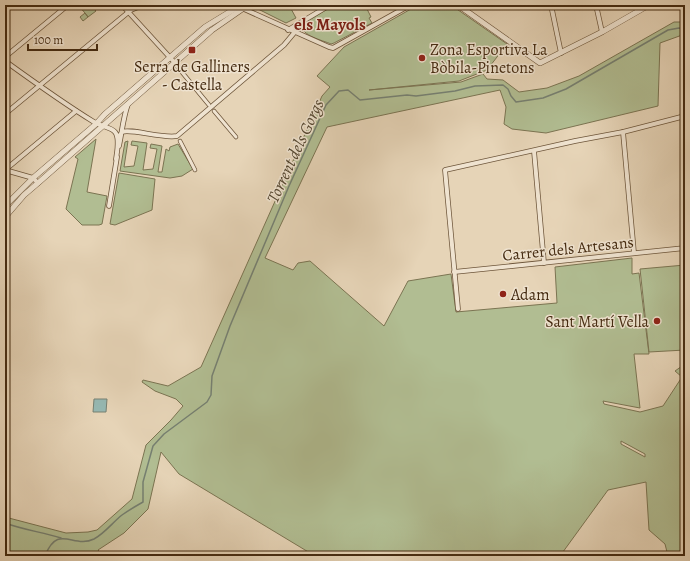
<svg xmlns="http://www.w3.org/2000/svg" width="690" height="561" font-family="Alegreya,serif">
  <style>
    .green { fill: #b1bd92; stroke: #7b7452; fill-rule: evenodd }
    .water { fill: #96b8b2; stroke: #768072 }
    .lines { fill: none; stroke-linecap: round; stroke-linejoin: round }
    .stream { stroke: #768072; stroke-width: 1.5 }
    .pedestrian-casing { stroke: #6d553a; stroke-width: 4.5 }
    .minor-casing { stroke: #6d553a; stroke-width: 5.5 }
    .tertiary-casing { stroke: #6d553a; stroke-width: 6 }
    .pedestrian { stroke: #efe3d0; stroke-width: 3 }
    .minor { stroke: #efe3d0; stroke-width: 4 }
    .tertiary { stroke: #efe3d0; stroke-width: 5 }
    .poi-dot { fill: #8f2418; stroke: #efe3d0; stroke-width: 1.5 }
    .labels { text-anchor: middle; stroke-width: 3; stroke-linejoin: round; paint-order: stroke }
    .poi-label { font-size: 16px; fill: #452b11; stroke: #efe3d0; text-anchor: start }
    .street-label { font-size: 16px; fill: #452b11; stroke: #efe3d0 }
    .neighbourhood-label { font-size: 17px; font-weight: bold; fill: #7a1f14; stroke: #efe3d0 }
    .water-label { font-size: 17px; font-style: italic; fill: #554731; stroke: #efe3d0 }
  </style>
  <rect width="100%" height="100%" fill="#e6d4b7"/>
  <filter id="stains"><feTurbulence type="fractalNoise" baseFrequency=".005" numOctaves="4"/><feColorMatrix values="0 0 0 0 .2 0 0 0 0 .09 0 0 0 0 .02 0 0 0 .5 -.17"/></filter>
  <radialGradient id="worn" r=".72"><stop offset=".6" stop-color="#630" stop-opacity="0"/><stop offset="1" stop-color="#630" stop-opacity=".3"/></radialGradient>
  <g class="green">
    <polygon points="78,5 91,5 96,11 88,17 85,13 88,17 83,21 80,17 85,13"/>
    <polygon points="256,5 289,5 296,18 286,23 256,8"/>
    <path d="M334 5H365L371 17 369 18 372 23 334 43 331 44C322 40 302 36 301 25Z"/>
    <path d="M418 5H451L507 44 487 70 459 81 369 90 461 82 483 74 487 79 503 80 519 92 547 88 579 76 674 22H685V34L660 43 658 106 546 133 512 129 504 124 506 107 500 90 327 127 265 258 293 270 298 263 310 261 384 326 408 281 451 274 456 312 557 303 555 267 632 258V274L639 273 649 354H634L640 408 603 401 604 404 640 412 663 406 682 377 675 371 685 364V556H668L665 544 649 530 646 482 608 490 560 556H315L179 474 161 452 148 509 124 533 98 550 103 556H5V517L66 533 88 532 97 530 132 499 146 445 171 420 183 406 176 399 155 391 142 382 143 380 168 386 201 367 322 96 330 87 317 76 344 47ZM621 441 645 454V457L621 444Z"/>
    <polygon points="96,139 87,192 107,196 102,224 99,225 82,225 66,209 78,159 75,157"/>
    <polygon points="128,141 124,167 134,166 138,146 131,145 132,141 147,143 143,170 153,169 157,149 150,148 151,144 162,146 158,172 162,172 166,149 169,151 170,147 178,144 193,169 182,176 170,178 120,171 125,142"/>
    <polygon points="119,173 155,179 152,210 115,225 110,224"/>
    <polygon points="685,265 685,350 649,352 640,269"/>
  </g>
  <polygon class="water" points="94,399 107,399 106,412 93,412"/>
  <g class="lines">
    <g class="stream">
      <path d="M5 523C24 530 42 532 61 538"/>
      <path d="M45 556C58 523 73 549 94 539 105 533 113 522 122 515 129 510 136 506 143 502V482L153 446 164 434 207 402 211 395 212 376 230 326 289 186 326 105 339 91 348 90 360 100 407 95 416 96 455 91 475 86 503 85 508 89 511 96 516 102 543 98 566 89 668 30 679 28 685 29"/>
    </g>
    <defs>
      <g id="pedestrian">
        <polyline points="176,65 209,105"/>
        <polyline points="214,111 236,137"/>
        <polyline points="180,141 195,170"/>
      </g>
      <g id="minor">
        <polyline points="122,5 175,63"/>
        <polyline points="551,5 561,53"/>
        <polyline points="596,5 602,32"/>
        <polyline points="244,9 329,47 333,48 410,5"/>
        <polyline points="288,30 330,5"/>
        <polyline points="5,57 68,5"/>
        <path d="M5 61C34 82 63 103 94 122 100 126 111 127 115 132 120 138 117 152 116 159"/>
        <polyline points="5,114 131,10 143,5"/>
        <polyline points="623,132 634,253"/>
        <path d="M118 137C118 137 122 133 122 132 130 128 163 139 177 136L284 45 294 33"/>
        <path d="M119 146C122 132 123 118 128 104"/>
        <polyline points="534,151 544,263"/>
        <polyline points="5,170 76,111"/>
        <polyline points="5,170 33,178 38,183"/>
        <polyline points="109,206 117,157"/>
        <polyline points="454,272 685,248"/>
        <polyline points="458,309 445,170 575,141 623,132 685,116"/>
      </g>
      <g id="tertiary">
        <polyline points="458,5 540,63 602,32 649,5"/>
        <polyline points="5,206 33,178 96,124 105,114 205,27 241,5"/>
        <polyline points="5,217 24,195 38,183 212,30 248,5"/>
      </g>
    </defs>
    <use href="#pedestrian" class="pedestrian-casing"/>
    <use href="#minor" class="minor-casing"/>
    <use href="#tertiary" class="tertiary-casing"/>
    <use href="#pedestrian" class="pedestrian"/>
    <use href="#minor" class="minor"/>
    <use href="#tertiary" class="tertiary"/>
  </g>
  <g class="poi-dot">
    <rect x="188" y="46" width="8" height="8" rx="2"/>
    <circle cx="422" cy="58" r="4"/>
    <circle cx="503" cy="294" r="4"/>
    <circle cx="657" cy="321" r="4"/>
  </g>
  <g class="labels">
    <g class="poi-label">
      <text x="430" y="55">Zona Esportiva La<tspan x="430" dy="18">Bòbila-Pinetons</tspan></text>
      <text x="192" y="72" text-anchor="middle">Serra de Galliners<tspan x="192" dy="18">- Castella</tspan></text>
      <text x="511" y="300">Adam</text>
      <text x="649" y="327" text-anchor="end">Sant Martí Vella</text>
    </g>
    <g class="street-label">
      <text transform="translate(568 248) rotate(-6)" y="6">Carrer dels Artesans</text>
    </g>
    <g class="neighbourhood-label">
      <text x="330" y="30">els Mayols</text>
    </g>
    <g class="water-label">
      <text transform="translate(295 151) rotate(-65)" y="6">Torrent dels Gorgs</text>
    </g>
  </g>
  <rect width="690" height="561" fill="none" stroke="#e6d4b7" stroke-width="20"/>
  <rect x="6" y="6" width="678" height="549" fill="none" stroke="#452b11" stroke-width="2"/>
  <rect x="10" y="10" width="670" height="541" fill="none" stroke="#452b11"/>
  <path d="M28 44v6h69v-6" fill="none" stroke="#452b11" stroke-width="2"/>
  <text x="34" y="44" font-size="12" fill="#452b11" stroke="#efe3d0" stroke-width="3" paint-order="stroke">100 m</text>
  <rect width="100%" height="100%" filter="url(#stains)"/>
  <rect width="100%" height="100%" fill="url(#worn)"/>
</svg>
